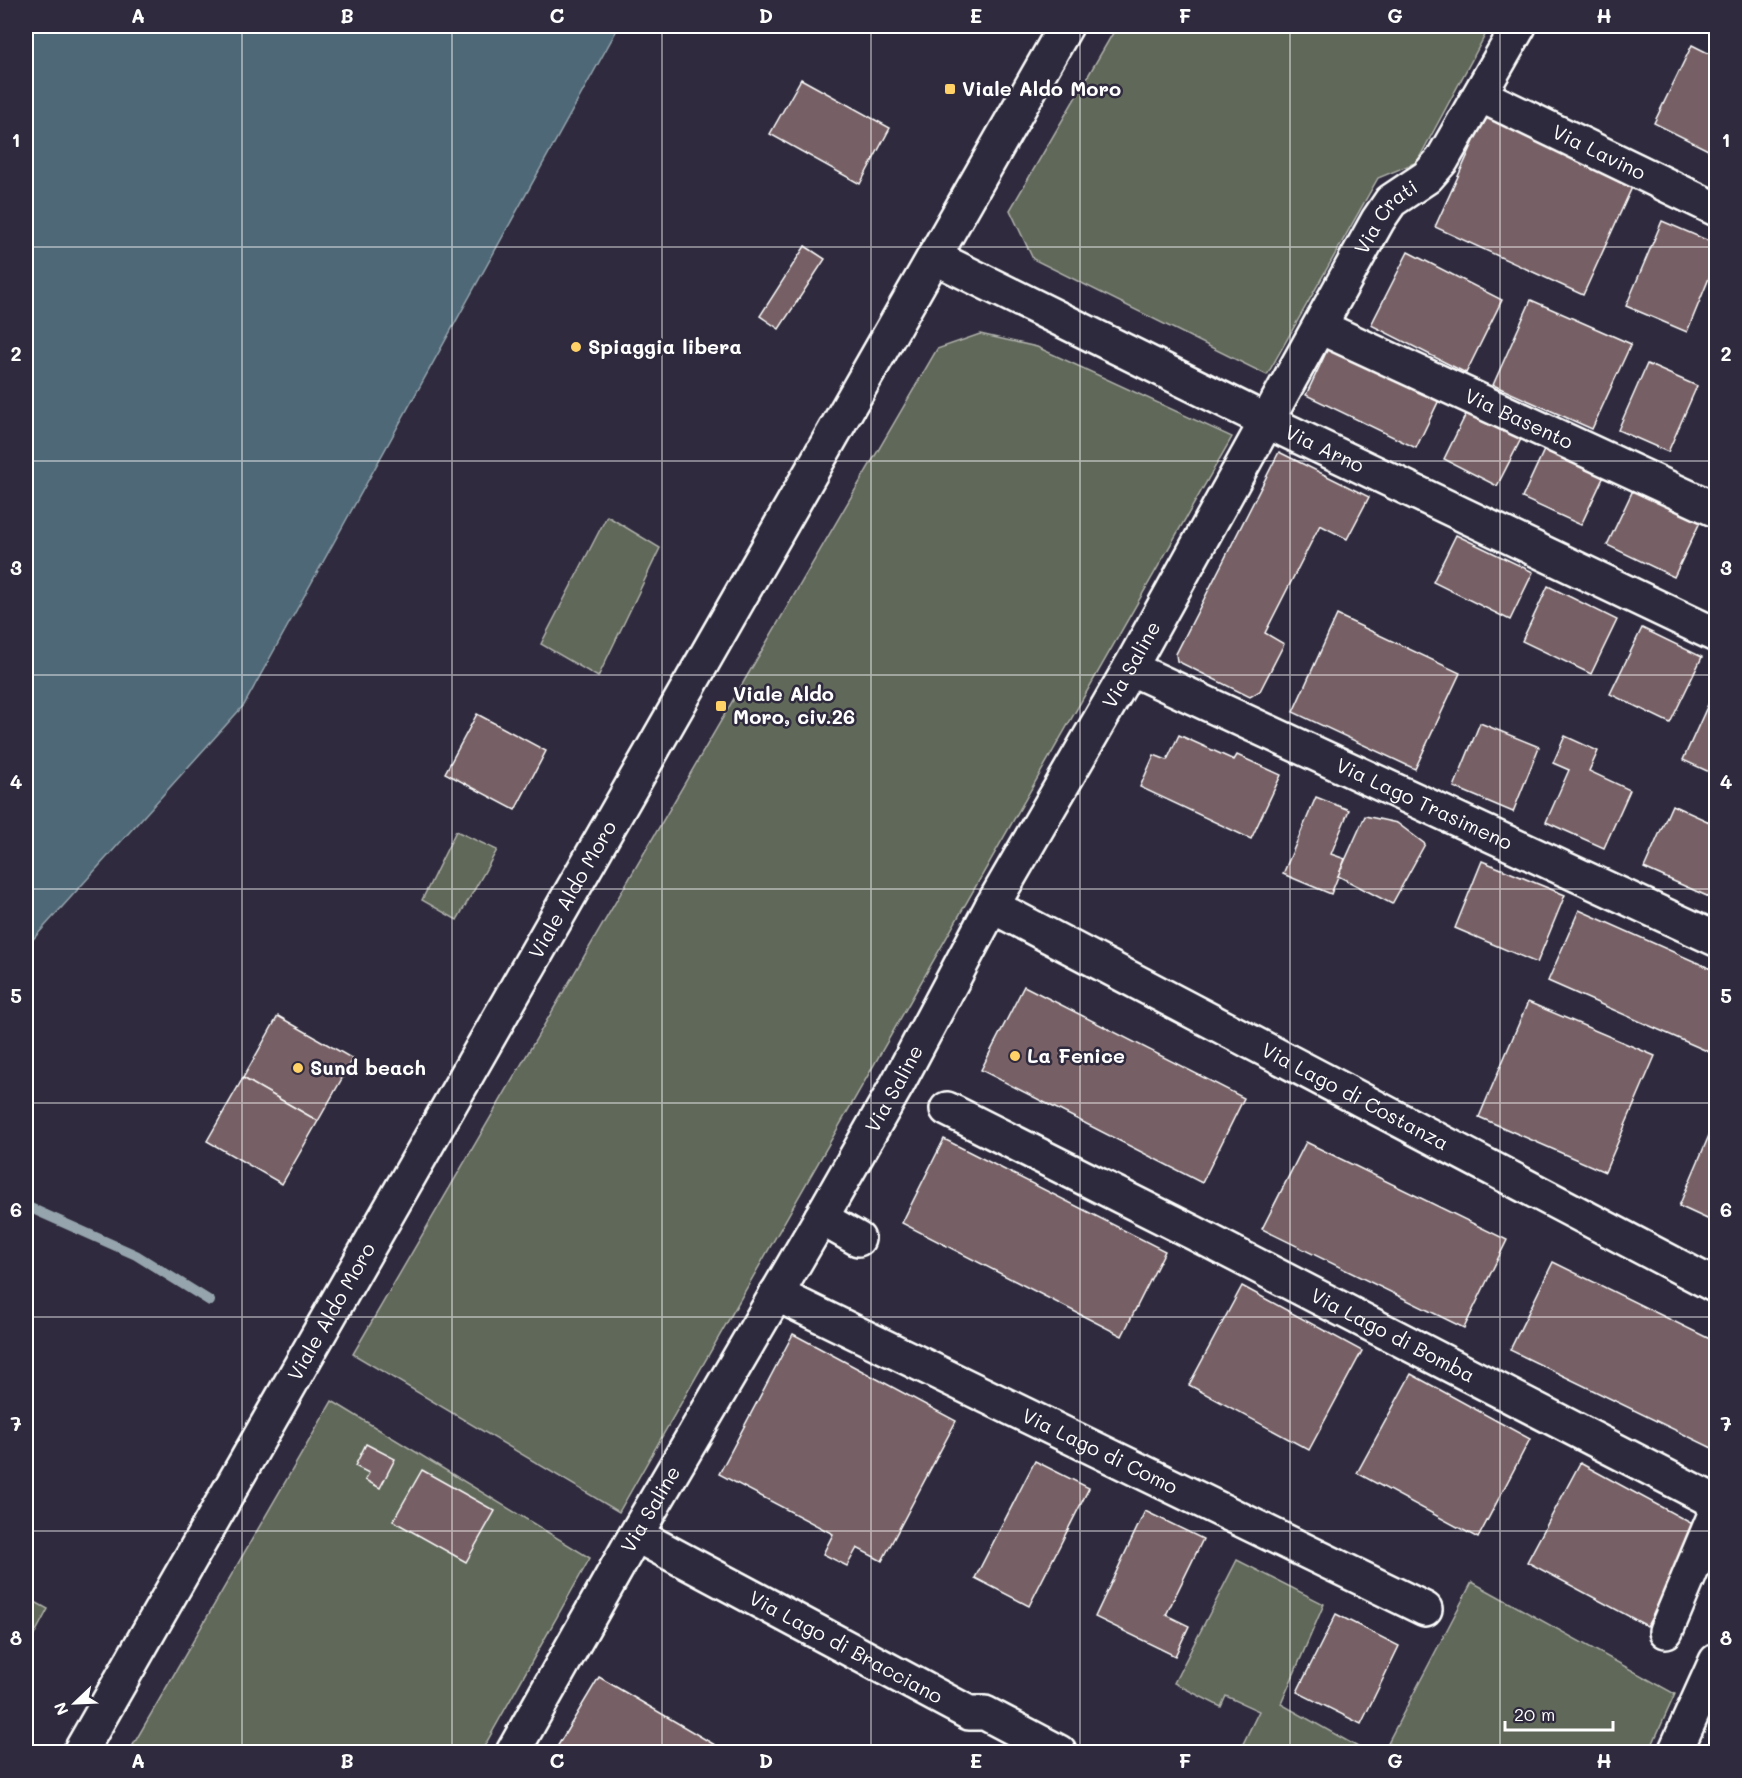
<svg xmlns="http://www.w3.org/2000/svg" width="1742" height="1778" font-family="Mali,sans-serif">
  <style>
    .green { fill: #61675a; stroke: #b0b3ac; stroke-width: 1.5 }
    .water { fill: #4f6877; stroke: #95a4ad; stroke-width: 1.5 }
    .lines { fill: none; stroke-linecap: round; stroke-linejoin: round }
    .stream { stroke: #95a4ad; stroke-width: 10 }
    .building { fill: #776065; stroke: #fff; stroke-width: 1.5 }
    .minor-casing { stroke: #fff; stroke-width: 38 }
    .minor { stroke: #2f2a3d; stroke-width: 33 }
    .grid { fill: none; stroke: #fff; stroke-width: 1.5; stroke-opacity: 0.55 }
    .poi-dot { fill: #ffd166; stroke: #2f2a3d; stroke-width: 2 }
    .labels { text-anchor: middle; stroke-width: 5; stroke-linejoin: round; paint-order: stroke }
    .poi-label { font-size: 20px; font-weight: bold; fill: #fff; stroke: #2f2a3d; text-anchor: start }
    .street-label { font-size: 20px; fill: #fff; stroke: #2f2a3d }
    .neatline { fill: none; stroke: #fff; stroke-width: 2 }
    .grid-label { font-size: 20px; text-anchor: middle; font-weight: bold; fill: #fff }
  </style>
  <rect width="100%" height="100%" fill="#2f2a3d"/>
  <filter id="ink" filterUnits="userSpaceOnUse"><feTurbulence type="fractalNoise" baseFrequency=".0167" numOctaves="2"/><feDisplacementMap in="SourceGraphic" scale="12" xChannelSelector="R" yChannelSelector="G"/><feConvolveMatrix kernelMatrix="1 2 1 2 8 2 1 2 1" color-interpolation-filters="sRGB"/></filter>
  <g filter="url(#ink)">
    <g class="green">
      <polygon points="1117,26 1490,26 1417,162 1378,178 1267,375 1033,259 1010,210"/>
      <polygon points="980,334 1037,347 1232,437 619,1512 353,1354 937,349"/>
      <polygon points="607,516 660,548 598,677 541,644"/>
      <polygon points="456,831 497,850 457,920 422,900"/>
      <polygon points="332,1401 590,1558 481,1752 129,1752"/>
      <polygon points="1237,1560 1324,1604 1281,1704 1367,1752 1239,1752 1259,1711 1226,1696 1221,1707 1174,1683"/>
      <polygon points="1472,1582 1675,1694 1649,1752 1383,1752"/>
      <polygon points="26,1597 48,1609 26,1650"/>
    </g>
    <polygon class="water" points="26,26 619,26 244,705 26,947"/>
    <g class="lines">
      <polyline class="stream" points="26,1206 136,1255 210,1301"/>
    </g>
    <g class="building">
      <polygon points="1692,45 1716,57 1716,154 1654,123"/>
      <polygon points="801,79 890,128 860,184 770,134"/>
      <polygon points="1485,117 1633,185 1583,295 1435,227"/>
      <polygon points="1662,221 1716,244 1716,261 1687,332 1626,306"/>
      <polygon points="805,246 825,259 779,329 760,316"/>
      <polygon points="1408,252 1502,300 1466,373 1371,325"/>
      <polygon points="1531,300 1631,344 1592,429 1493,385"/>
      <polygon points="1330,344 1440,398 1416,448 1306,395"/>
      <polygon points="1647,364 1697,386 1668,452 1618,430"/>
      <polygon points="1468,410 1522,437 1497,486 1444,459"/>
      <polygon points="1545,448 1604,476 1581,525 1522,498"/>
      <polygon points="1279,452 1369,497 1347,539 1320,525 1265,633 1284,644 1260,691 1250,697 1177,661 1176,654"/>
      <polygon points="1634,488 1701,520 1674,577 1607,545"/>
      <polygon points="1456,535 1533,572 1510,620 1433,582"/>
      <polygon points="1548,586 1617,620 1591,674 1522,641"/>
      <polygon points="1337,615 1460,673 1415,769 1293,712"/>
      <polygon points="1642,628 1702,657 1670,723 1610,694"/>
      <polygon points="1716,687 1716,775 1683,760"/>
      <polygon points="477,714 546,751 515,810 445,773"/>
      <polygon points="1480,723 1539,747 1513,812 1454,787"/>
      <polygon points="1179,735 1234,760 1237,755 1281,775 1251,839 1140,787 1154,755 1167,760"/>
      <polygon points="1565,736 1598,751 1589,771 1630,790 1604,848 1546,822 1569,770 1553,763"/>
      <polygon points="1316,797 1349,810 1331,854 1345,859 1331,894 1283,874"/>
      <polygon points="1672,805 1716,825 1716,900 1644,868"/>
      <polygon points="1365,816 1397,823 1425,844 1392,904 1338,876"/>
      <polygon points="1482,861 1565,895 1537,963 1455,928"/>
      <polygon points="1579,910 1716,971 1716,1055 1548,981"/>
      <polygon points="1024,986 1244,1098 1202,1183 981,1070"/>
      <polygon points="1528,1002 1655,1056 1605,1172 1479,1117"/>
      <polygon points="278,1016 353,1059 318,1121 243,1078"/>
      <polygon points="243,1078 318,1121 282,1184 207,1141"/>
      <polygon points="1716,1119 1716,1223 1679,1206"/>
      <polygon points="944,1139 1165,1251 1122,1336 902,1223"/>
      <polygon points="1306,1142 1507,1240 1464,1328 1262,1229"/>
      <polygon points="1553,1262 1716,1342 1716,1438 1712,1448 1510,1350"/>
      <polygon points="1242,1286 1362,1351 1309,1450 1189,1385"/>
      <polygon points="793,1334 956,1421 882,1561 857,1548 847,1566 823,1554 833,1534 719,1474"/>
      <polygon points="1411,1374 1530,1439 1478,1538 1357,1473"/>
      <polygon points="366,1444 395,1459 380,1488 365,1480 369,1473 355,1466"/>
      <polygon points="1035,1461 1089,1488 1029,1606 975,1578"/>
      <polygon points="1580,1463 1700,1528 1647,1626 1527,1562"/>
      <polygon points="422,1470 495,1511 466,1562 393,1521"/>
      <polygon points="1145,1511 1203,1539 1166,1615 1189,1626 1175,1656 1095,1617"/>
      <polygon points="1336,1614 1399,1646 1361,1724 1297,1692"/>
      <polygon points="599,1677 727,1752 554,1752"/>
    </g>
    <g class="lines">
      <defs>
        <g id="minor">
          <path id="s1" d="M1480 95 1716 209"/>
          <path id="s2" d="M934 257 1287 431 1716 635"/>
          <path id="s3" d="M1320 327 1716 510"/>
          <path id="s4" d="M1130 668 1716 939"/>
          <path id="s5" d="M992 906 1716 1286"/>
          <path id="s6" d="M947 1109 1194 1233 1708 1498 1716 1512 1666 1631"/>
          <polyline points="821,1218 858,1239"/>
          <path id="s7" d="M776 1294 1425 1609"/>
          <path id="s8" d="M636 1535 969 1713H985L1059 1752"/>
          <path id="s9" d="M80 1752 1066 26"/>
          <path id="s10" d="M513 1752 628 1548 821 1218 898 1083 992 906 1130 668 1378 220 1391 201 1427 177 1442 160 1519 26"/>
          <polyline points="1675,1752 1716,1661"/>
        </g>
      </defs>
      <use href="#minor" class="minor-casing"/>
      <use href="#minor" class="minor"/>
    </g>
  </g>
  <path class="grid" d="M242 26V1752M452 26V1752M662 26V1752M871 26V1752M1080 26V1752M1290 26V1752M1500 26V1752M26 247H1716M26 461H1716M26 675H1716M26 889H1716M26 1103H1716M26 1317H1716M26 1531H1716"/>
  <g class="poi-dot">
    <rect x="944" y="83" width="12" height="12" rx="3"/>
    <circle cx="576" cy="347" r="6"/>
    <rect x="715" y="700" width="12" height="12" rx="3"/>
    <circle cx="1015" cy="1056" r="6"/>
    <circle cx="298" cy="1068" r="6"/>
  </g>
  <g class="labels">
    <g class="poi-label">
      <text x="962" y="96">Viale Aldo Moro</text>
      <text x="588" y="354">Spiaggia libera</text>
      <text x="733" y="701">Viale Aldo<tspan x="733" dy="23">Moro, civ.26</tspan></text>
      <text x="1027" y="1063">La Fenice</text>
      <text x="310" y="1075">Sund beach</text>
    </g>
    <g class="street-label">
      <text dy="7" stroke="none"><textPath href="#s1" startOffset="132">Via Lavino</textPath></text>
      <text dy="7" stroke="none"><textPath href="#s10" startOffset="1767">Via Crati</textPath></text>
      <text dy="7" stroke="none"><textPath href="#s3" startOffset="219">Via Basento</textPath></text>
      <text dy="7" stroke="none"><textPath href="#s2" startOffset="435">Via Arno</textPath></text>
      <text dy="7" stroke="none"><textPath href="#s10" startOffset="1251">Via Saline</textPath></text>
      <text dy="7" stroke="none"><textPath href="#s4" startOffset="324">Via Lago Trasimeno</textPath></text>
      <text dy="7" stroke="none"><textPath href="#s9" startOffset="993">Viale Aldo Moro</textPath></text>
      <text dy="7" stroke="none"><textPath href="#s10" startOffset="765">Via Saline</textPath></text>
      <text dy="7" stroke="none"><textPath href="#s5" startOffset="410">Via Lago di Costanza</textPath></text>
      <text dy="7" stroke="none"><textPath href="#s9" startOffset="507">Viale Aldo Moro</textPath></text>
      <text dy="7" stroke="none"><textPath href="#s6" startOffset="500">Via Lago di Bomba</textPath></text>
      <text dy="7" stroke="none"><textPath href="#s7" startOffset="360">Via Lago di Como</textPath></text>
      <text dy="7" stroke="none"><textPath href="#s10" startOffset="279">Via Saline</textPath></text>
      <text dy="7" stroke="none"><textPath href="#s8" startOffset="238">Via Lago di Bracciano</textPath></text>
    </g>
  </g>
  <rect width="1742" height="1778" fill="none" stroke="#2f2a3d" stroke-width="66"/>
  <g transform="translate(75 1703) rotate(247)" stroke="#2f2a3d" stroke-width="4.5" paint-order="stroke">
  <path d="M0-4.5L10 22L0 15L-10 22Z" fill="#ffffff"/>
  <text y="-9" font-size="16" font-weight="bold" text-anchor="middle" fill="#ffffff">N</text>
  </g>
  <path d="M1505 1721v9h108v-9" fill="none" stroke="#ffffff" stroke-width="3"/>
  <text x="1514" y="1721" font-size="18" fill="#ffffff" stroke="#2f2a3d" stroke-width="4.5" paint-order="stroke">20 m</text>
  <rect x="33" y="33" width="1676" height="1712" class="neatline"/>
  <g class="grid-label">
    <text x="138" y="23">A</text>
    <text x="347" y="23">B</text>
    <text x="557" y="23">C</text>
    <text x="766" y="23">D</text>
    <text x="976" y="23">E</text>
    <text x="1185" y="23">F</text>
    <text x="1395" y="23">G</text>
    <text x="1604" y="23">H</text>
    <text x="16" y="147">1</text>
    <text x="1726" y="147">1</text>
    <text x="16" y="361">2</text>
    <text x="1726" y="361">2</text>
    <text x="16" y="575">3</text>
    <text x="1726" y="575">3</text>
    <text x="16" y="789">4</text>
    <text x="1726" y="789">4</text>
    <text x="16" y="1003">5</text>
    <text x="1726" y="1003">5</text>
    <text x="16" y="1217">6</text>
    <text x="1726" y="1217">6</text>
    <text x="16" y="1431">7</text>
    <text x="1726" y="1431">7</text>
    <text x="16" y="1645">8</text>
    <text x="1726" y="1645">8</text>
    <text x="138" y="1768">A</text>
    <text x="347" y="1768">B</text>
    <text x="557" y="1768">C</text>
    <text x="766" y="1768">D</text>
    <text x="976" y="1768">E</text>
    <text x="1185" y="1768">F</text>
    <text x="1395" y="1768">G</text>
    <text x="1604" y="1768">H</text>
  </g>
</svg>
